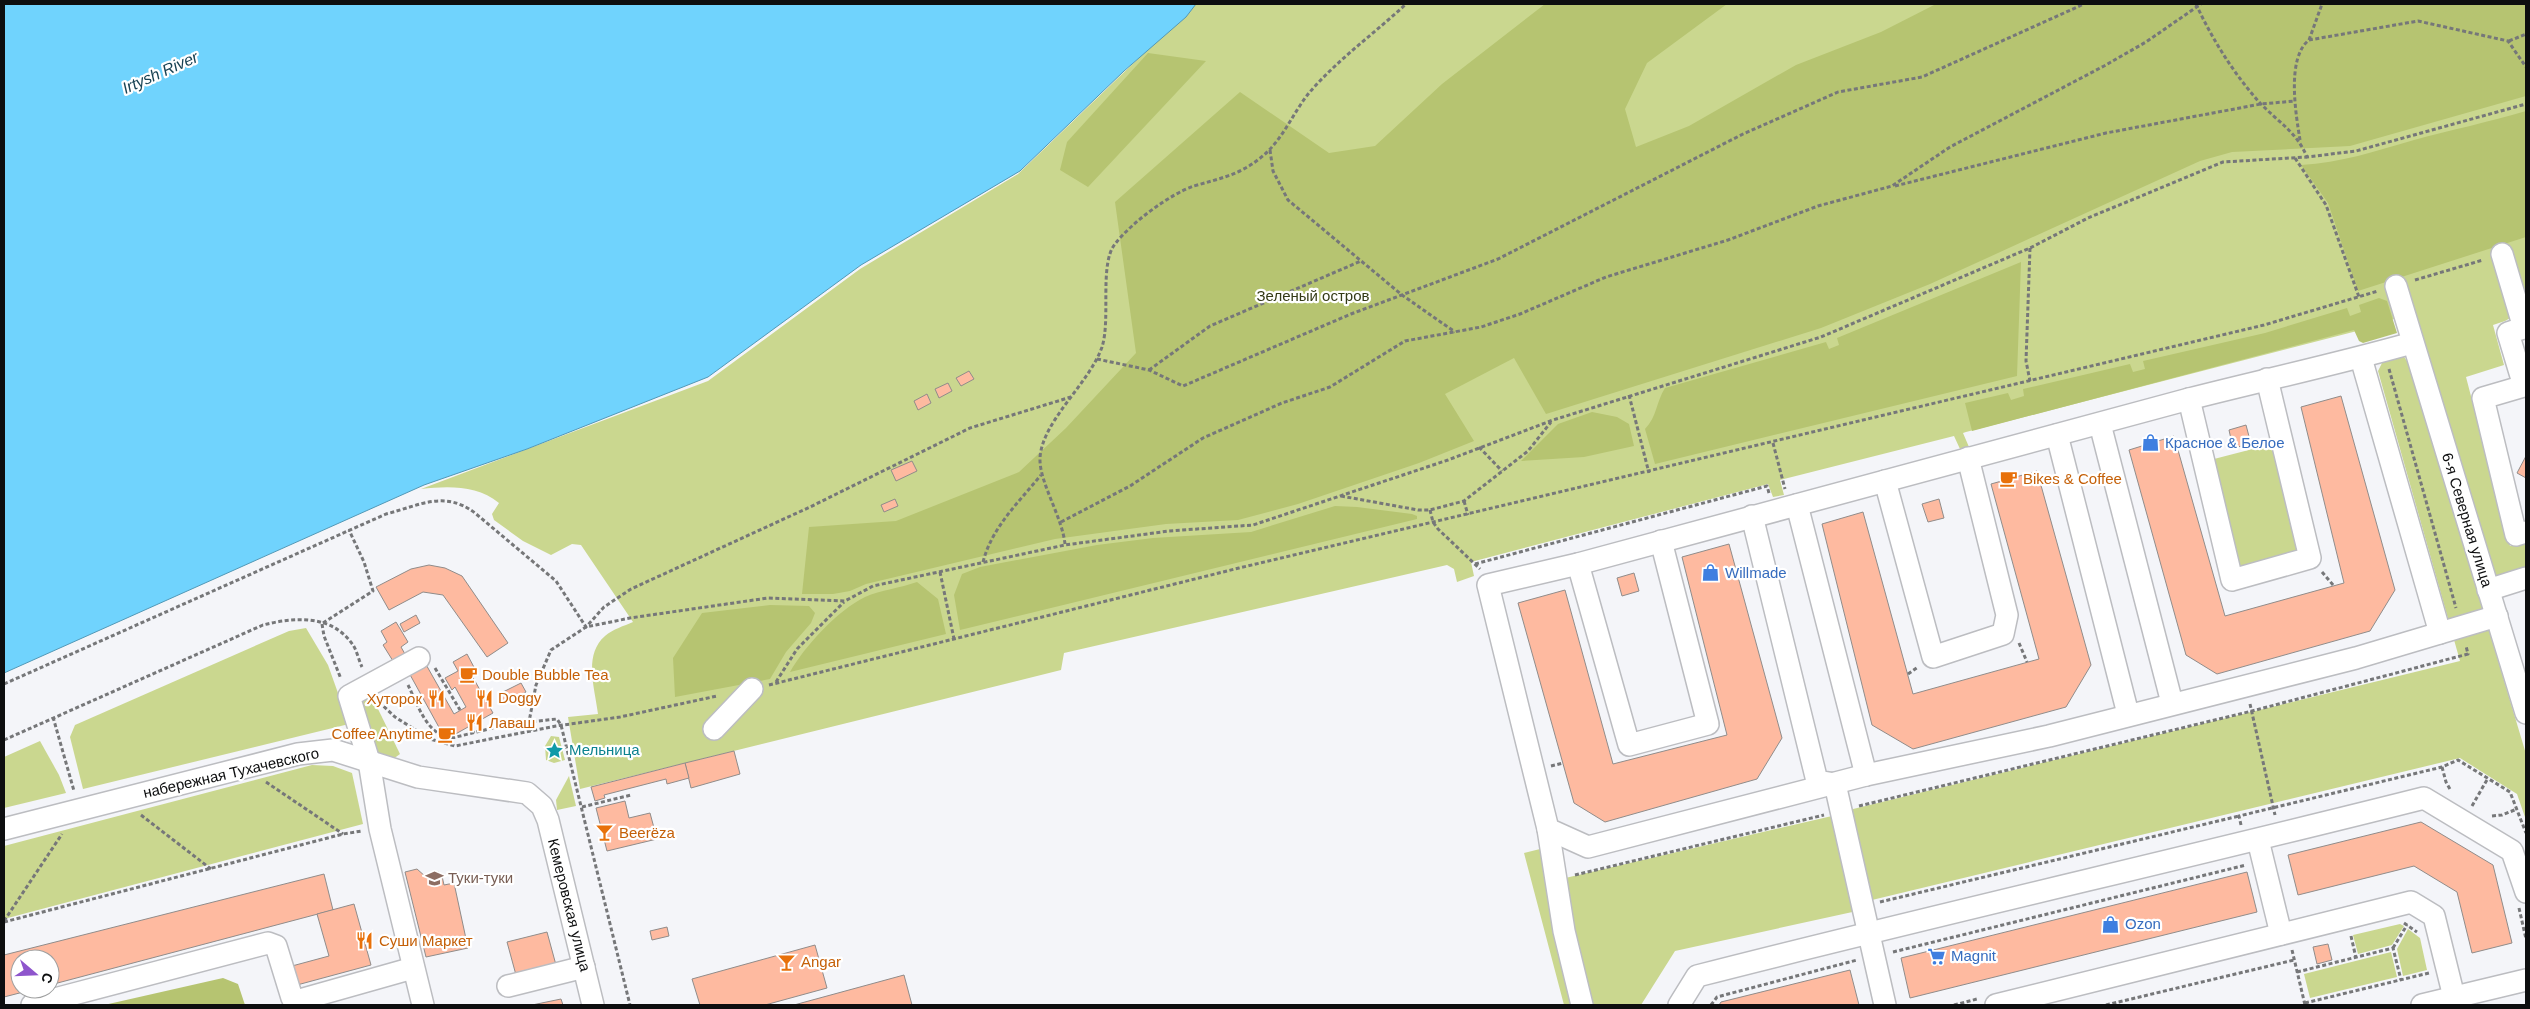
<svg xmlns="http://www.w3.org/2000/svg" width="2530" height="1009" font-family="Arial,sans-serif">
  <style>
    .green { fill: #cad78f }
    .forest { fill: #b6c471 }
    .water { fill: #70d3fd; stroke: #5298b6 }
    .building { fill: #febaa0; stroke: #908c8a }
    .lines { fill: none; stroke-linecap: round; stroke-linejoin: round }
    .minor-casing { stroke: #bcbdc1; stroke-width: 24 }
    .path { stroke: #767779; stroke-width: 3; stroke-dasharray: 4 2.5; stroke-linecap: butt }
    .minor { stroke: #fff; stroke-width: 21 }
    .labels { text-anchor: middle; stroke-width: 4.5; stroke-linejoin: round; paint-order: stroke }
    .park-label { font-size: 15px; fill: #343a16; stroke: #fff }
    .shop-label { font-size: 15px; fill: #366cbe; stroke: #fff; text-anchor: start }
    .food-label { font-size: 15px; fill: #c56008; stroke: #fff; text-anchor: start }
    .street-label { font-size: 15px; fill: #0d0e0f; stroke: #fff }
    .culture-label { font-size: 15px; fill: #0d838f; stroke: #fff; text-anchor: start }
    .education-label { font-size: 15px; fill: #785e54; stroke: #fff; text-anchor: start }
    .water-label { font-size: 16px; font-style: italic; fill: #184354; stroke: #fff }
  </style>
  <rect width="100%" height="100%" fill="#f4f5f9"/>
  <g class="green">
    <path d="M1195 4H2526V309L2505 321 2493 325 2504 365 2466 377 2510 546 2526 542V567L2496 577 2412 313 2357 331 1966 432 1963 433 1969 447 1960 449 1954 436 1780 480 1784 495 1773 497 1768 484 1471 562 1474 576 1457 582 1454 569 1447 565 1064 653 1061 670 580 789 568 717 598 714C595 689 583 655 605 636 613 629 624 626 633 622L581 545 572 544 551 555 523 541 494 520 492 514 499 503C477 485 448 486 421 489L708 381 860 269 1018 174Z"/>
    <polygon points="2403,355 2410,366 2526,754 2526,820 2517,794 2460,758 1872,900 1849,810 2460,661 2378,371 2383,361"/>
    <polygon points="2272,444 2299,549 2293,557 2240,571 2214,459"/>
    <polygon points="306,628 328,665 349,724 83,789 70,737 75,725 289,631"/>
    <polygon points="367,694 378,709 400,754 389,762 374,751 360,708 361,700"/>
    <polygon points="551,736 559,737 565,760 554,763 546,760 545,746"/>
    <polygon points="40,741 59,775 66,793 4,808 4,757"/>
    <polygon points="312,765 333,766 352,773 363,824 4,919 4,846"/>
    <polygon points="569,776 576,806 557,810 556,800"/>
    <polygon points="1832,816 1857,911 1675,951 1641,1005 1564,1005 1524,853 1548,847 1561,879"/>
    <polygon points="2400,924 2404,926 2392,945 2358,954 2353,935"/>
    <polygon points="2408,929 2420,938 2427,970 2403,976 2397,949"/>
    <polygon points="2391,952 2397,977 2310,998 2304,974"/>
  </g>
  <g class="forest">
    <polygon points="1545,4 1727,4 1647,63 1625,109 1636,147 1689,126 1796,65 1881,32 1936,4 2526,4 2526,96 2350,146 2232,152 2200,161 1930,284 1821,328 1546,414 1514,358 1445,394 1474,441 1419,463 1298,504 1238,520 1166,524 1055,539 866,584 850,591 833,594 802,594 809,527 896,521 1019,472 1066,428 1136,353 1115,202 1240,92 1329,153 1375,146 1442,84"/>
    <polygon points="1148,53 1206,61 1088,187 1060,170 1067,142"/>
    <path d="M2526 111V237L2358 291 2328 203 2301 165C2341 163 2375 151 2414 140 2451 130 2489 122 2526 111Z"/>
    <path d="M2021 262 2017 376 1655 464 1645 429C1657 417 1656 402 1665 388L1826 342 1829 349 1839 345 1837 338Z"/>
    <polygon points="2379,298 2387,301 2397,333 2363,343 2359,341 2354,330 1972,431 1965,403 2008,393 2011,400 2024,396 2023,389 2130,364 2133,372 2145,369 2143,361 2265,333 2347,308 2350,316 2361,312 2359,305"/>
    <polygon points="1592,412 1617,417 1629,424 1634,446 1584,457 1521,461 1558,424"/>
    <polygon points="1335,506 1357,507 1412,514 1417,516 1417,519 960,630 954,595 962,574 980,567 1097,545 1153,538 1251,532"/>
    <path d="M917 582 938 599 946 634 790 672C804 647 838 610 865 597 881 590 900 588 917 582Z"/>
    <polygon points="770,605 809,606 815,613 811,623 786,652 770,679 675,697 673,658 702,613"/>
    <polygon points="223,978 238,984 245,1005 104,1005"/>
  </g>
  <polygon class="water" points="4,4 1196,4 1186,17 1124,71 1020,171 861,265 708,377 527,449 424,485 4,673"/>
  <g class="building">
    <polygon points="969,371 974,379 961,386 956,378"/>
    <polygon points="948,383 952,391 939,398 935,389"/>
    <polygon points="927,394 931,403 918,410 914,401"/>
    <polygon points="2341,396 2395,590 2370,631 2217,674 2186,655 2129,450 2174,436 2225,616 2344,583 2301,407"/>
    <polygon points="2246,425 2251,444 2233,448 2229,430"/>
    <polygon points="2526,456 2526,478 2517,473"/>
    <polygon points="912,461 917,471 896,481 891,470"/>
    <polygon points="2037,471 2091,665 2066,707 1913,749 1872,725 1822,524 1863,512 1913,694 2039,659 1991,484"/>
    <polygon points="895,499 898,506 884,512 881,505"/>
    <polygon points="1939,499 1944,518 1928,522 1922,504"/>
    <polygon points="1729,544 1782,738 1757,779 1605,822 1574,803 1518,603 1565,590 1613,764 1727,735 1682,557"/>
    <polygon points="429,565 445,568 462,576 508,643 487,657 443,595 423,592 389,610 376,587 411,569"/>
    <polygon points="1634,573 1639,591 1622,596 1617,578"/>
    <polygon points="416,615 420,623 404,632 400,624"/>
    <polygon points="396,622 408,642 401,647 405,654 393,661 383,645 387,642 381,631"/>
    <polygon points="467,654 476,671 471,674 493,713 452,736 441,731 408,671 424,661 454,714 466,707 455,687 452,690 445,678 458,671 453,662"/>
    <polygon points="521,683 526,692 504,703 499,694"/>
    <polygon points="734,751 740,774 691,788 685,763"/>
    <polygon points="685,763 689,778 667,784 666,779 604,795 605,798 595,801 591,787"/>
    <polygon points="625,801 629,818 650,813 657,839 607,851 596,808"/>
    <polygon points="2421,822 2493,865 2512,943 2472,953 2457,892 2414,866 2298,895 2288,855"/>
    <polygon points="417,869 426,877 439,872 442,876 444,885 454,883 468,948 426,957 405,872"/>
    <polygon points="2247,872 2257,912 1910,998 1901,958"/>
    <polygon points="324,874 333,910 50,985 50,959 20,959 20,989 35,989 4,997 4,955"/>
    <polygon points="354,904 371,965 297,985 292,966 329,956 317,914"/>
    <polygon points="667,927 669,936 652,940 650,931"/>
    <polygon points="547,932 556,965 516,975 507,942"/>
    <polygon points="2328,944 2332,960 2317,964 2313,947"/>
    <polygon points="815,945 827,988 765,1005 700,1005 692,979"/>
    <polygon points="1850,970 1859,1005 1719,1005 1721,1002"/>
    <polygon points="904,975 912,1005 794,1005"/>
    <polygon points="561,999 563,1005 532,1005"/>
  </g>
  <g class="lines">
    <defs>
      <g id="minor">
        <polyline points="2502,254 2524,328"/>
        <polyline points="2396,286 2526,713"/>
        <polyline points="2526,327 2508,333 2524,386 2483,398 2516,535 2526,532"/>
        <path d="M2412 343C2338 364 2263 380 2189 399L1578 564 1488 585 1548 829 1588 847 1866 775 2049 736 2356 658 2497 616"/>
        <polyline points="2361,358 2440,633"/>
        <polyline points="2189,399 2232,580 2310,558 2267,379"/>
        <polyline points="2100,424 2172,703"/>
        <polyline points="2057,435 2128,714"/>
        <polyline points="1885,481 1933,657 2003,634 2007,615 1968,458"/>
        <polyline points="1797,505 1866,775"/>
        <polyline points="1752,516 1817,781 1835,784 1885,1005"/>
        <polyline points="1578,564 1629,745 1708,724 1661,541"/>
        <polyline points="2488,590 2526,578"/>
        <polyline points="419,658 349,696 369,761 380,829 423,1005"/>
        <polyline points="714,729 752,689"/>
        <polyline points="4,829 298,754 333,750 418,777 527,793 542,806 548,820 593,1005"/>
        <polyline points="1548,829 1564,931 1582,1005"/>
        <polyline points="2258,840 2281,934"/>
        <polyline points="508,986 584,967"/>
        <polyline points="32,1005 268,943 276,946 292,998 296,1001 413,968"/>
        <path d="M1679 1005 1697 976C1939 914 2182 859 2424 798L2512 851 2526 892"/>
        <polyline points="1996,1005 2411,902 2434,916 2454,997"/>
        <polyline points="2422,1005 2526,980"/>
      </g>
    </defs>
    <use href="#minor" class="minor-casing"/>
    <g class="path">
      <path d="M2196 4C2212 39 2234 74 2260 103 2279 123 2296 131 2307 157L2356 151 2526 104"/>
      <polyline points="2309,40 2322,4"/>
      <polyline points="2509,41 2526,34"/>
      <path d="M2300 140C2296 115 2286 58 2309 40L2418 21 2508 41 2526 67"/>
      <polyline points="1270,150 1273,171 1288,200 1402,295 1455,332"/>
      <polyline points="2295,158 2326,205 2359,297"/>
      <polyline points="1895,186 2106,133 2261,104 2295,101"/>
      <polyline points="2030,248 2026,361 2030,381"/>
      <polyline points="2415,280 2483,260"/>
      <polyline points="1097,359 1149,370 1183,386 1351,314 1498,259 1743,134 1838,92 1922,77 2084,4"/>
      <polyline points="2389,369 2456,608"/>
      <polyline points="1149,370 1210,326 1361,261"/>
      <polyline points="1629,395 1649,473"/>
      <polyline points="1773,443 1785,489"/>
      <polyline points="1479,447 1502,471"/>
      <polyline points="1341,496 1418,510 1430,510 1464,501 1528,451 1551,422"/>
      <polyline points="1464,501 1468,515"/>
      <polyline points="1430,510 1433,522 1438,529 1480,569"/>
      <polyline points="1061,522 1130,486 1203,438 1282,403 1330,387 1405,341 1481,327 1520,314 1606,277 1728,240 1818,206 1892,186 1950,147 2104,66 2146,42 2201,4"/>
      <path d="M1065 544C1062 516 1039 482 1040 458 1042 421 1089 384 1102 347 1111 319 1099 264 1115 244 1131 223 1170 194 1194 186 1218 179 1239 175 1259 159 1282 142 1292 114 1309 93 1337 60 1375 33 1406 4"/>
      <path d="M983 562C992 527 1019 502 1041 475"/>
      <polyline points="1475,564 1767,486 1769,493"/>
      <polyline points="940,572 954,639"/>
      <polyline points="2322,572 2334,586"/>
      <polyline points="323,623 373,591 364,562 349,530"/>
      <polyline points="322,624 324,636 341,679"/>
      <polyline points="2019,643 2027,662"/>
      <polyline points="435,668 460,710"/>
      <polyline points="1908,674 1918,667"/>
      <polyline points="776,682 797,649 844,602"/>
      <path d="M4 684 386 514C421 505 444 490 475 513L556 581 586 627 604 607 631 589 810 507 970 428 1071 397"/>
      <path d="M408 685C418 705 427 736 452 738L505 725 515 728 529 722 557 719 561 725 630 1005"/>
      <polyline points="769,685 1239,568 2264,325 2378,291"/>
      <polyline points="379,702 395,717 430,739 455,746 556,726 620,717 717,696"/>
      <polyline points="2250,704 2275,815"/>
      <polyline points="53,717 74,791"/>
      <polyline points="469,726 474,733"/>
      <polyline points="531,731 529,722 536,685 551,650 586,627 630,618 768,598 845,601 873,586 1065,545 1169,531 1253,525 1448,460 1553,420 1821,337 2030,248 2088,218 2223,162 2307,157"/>
      <path d="M4 740 263 625C294 617 332 614 353 645 357 651 359 661 362 667"/>
      <polyline points="1551,766 1563,763"/>
      <polyline points="2442,767 2446,782 2451,791"/>
      <polyline points="266,782 343,834"/>
      <polyline points="1859,806 2252,711 2468,654 2466,646"/>
      <polyline points="2472,806 2488,778"/>
      <polyline points="582,807 631,795"/>
      <polyline points="141,815 211,869"/>
      <polyline points="2492,816 2502,815 2517,809"/>
      <polyline points="2241,825 2239,816 2442,767 2458,760 2510,792 2526,833"/>
      <polyline points="1575,875 1824,815"/>
      <polyline points="1880,902 2239,816"/>
      <polyline points="2519,908 2526,939"/>
      <polyline points="4,921 62,834"/>
      <polyline points="4,922 343,834 362,831"/>
      <polyline points="2404,923 2417,932"/>
      <polyline points="2351,936 2356,958"/>
      <polyline points="2393,948 2407,925"/>
      <polyline points="2292,950 2305,1005"/>
      <polyline points="1893,952 2246,865"/>
      <polyline points="2297,972 2393,948 2401,980"/>
      <polyline points="2305,1003 2429,973"/>
      <polyline points="1711,1005 1717,997 1857,960"/>
      <polyline points="1954,1005 1977,999"/>
      <polyline points="2106,1005 2294,960"/>
    </g>
    <use href="#minor" class="minor"/>
  </g>
  <defs>
    <symbol id="shop-bare" viewBox="-9 -9 18 18"><path d="M-5-2.5h2.3a2.7 3.5 0 0 1 5.4 0H5L5.5 6h-11ZM-1.5-2.5h3a1.5 2.3 0 0 0-3 0Z" fill="#3f7fe0" stroke="#fff" stroke-width="2.5" paint-order="stroke"/></symbol>
    <symbol id="cafe-bare" viewBox="-9 -9 18 18"><path d="M-5.5-4.5H6V0H3Q3 3.5 0 3.5H-2.5Q-5.5 3.5-5.5 0ZM3-3.2v2h1.7v-2ZM-6 4.5H4V6H-6Z" fill="#e8710a" stroke="#fff" stroke-width="2.5" paint-order="stroke"/></symbol>
    <symbol id="restaurant-bare" viewBox="-9 -9 18 18"><path d="M-5-6h1v4h1v-4h1v4h1v-4h1v5L-1.5 .5V6h-2V.5L-5-1ZM5-6V6H3V1.5H1.5Q1.5-4 5-6Z" fill="#e8710a" stroke="#fff" stroke-width="2.5" paint-order="stroke"/></symbol>
    <symbol id="sight-bare" viewBox="-9 -9 18 18"><path d="M0-6L1.8-2.2L6-1.7L2.9 1.2L3.7 5.4L0 3.3L-3.7 5.4L-2.9 1.2L-6-1.7L-1.8-2.2Z" fill="#0f9aa8" stroke="#fff" stroke-width="2.5" paint-order="stroke"/></symbol>
    <symbol id="bar-bare" viewBox="-9 -9 18 18"><path d="M-6-5H6L.8 .8V4.5H3.5V6h-7V4.5H-.8V.8Z" fill="#e8710a" stroke="#fff" stroke-width="2.5" paint-order="stroke"/></symbol>
    <symbol id="school-bare" viewBox="-9 -9 18 18"><path d="M0-5L7-2L0 1L-7-2ZM-4 1L0 2.5L4 1V4Q0 6-4 4Z" fill="#8d6e63" stroke="#fff" stroke-width="2.5" paint-order="stroke"/></symbol>
    <symbol id="supermarket-bare" viewBox="-9 -9 18 18"><path d="M-6-5.5h2.5l.6 2H6L4.5 2H-2.5L-4.4-4H-6ZM-1.5 3.2a1.3 1.3 0 1 0 .1 0ZM3 3.2a1.3 1.3 0 1 0 .1 0Z" fill="#3f7fe0" stroke="#fff" stroke-width="2.5" paint-order="stroke"/></symbol>
  </defs>
  <g fill-rule="evenodd">
    <use href="#shop-bare" x="2138" y="430" width="25" height="25"/>
    <use href="#cafe-bare" x="1996" y="466" width="25" height="25"/>
    <use href="#shop-bare" x="1698" y="560" width="25" height="25"/>
    <use href="#cafe-bare" x="456" y="662" width="25" height="25"/>
    <use href="#restaurant-bare" x="472" y="686" width="25" height="25"/>
    <use href="#restaurant-bare" x="424" y="686" width="25" height="25"/>
    <use href="#restaurant-bare" x="462" y="710" width="25" height="25"/>
    <use href="#cafe-bare" x="434" y="722" width="25" height="25"/>
    <use href="#sight-bare" x="542" y="738" width="25" height="25"/>
    <use href="#bar-bare" x="592" y="820" width="25" height="25"/>
    <use href="#school-bare" x="422" y="866" width="25" height="25"/>
    <use href="#shop-bare" x="2098" y="912" width="25" height="25"/>
    <use href="#restaurant-bare" x="352" y="928" width="25" height="25"/>
    <use href="#supermarket-bare" x="1924" y="944" width="25" height="25"/>
    <use href="#bar-bare" x="774" y="950" width="25" height="25"/>
  </g>
  <g class="labels">
    <g class="park-label">
      <text x="1313" y="301">Зеленый остров</text>
    </g>
    <g class="shop-label">
      <text x="2165" y="448">Красное &amp; Белое</text>
      <text x="1725" y="578">Willmade</text>
      <text x="2125" y="929">Ozon</text>
      <text x="1951" y="961">Magnit</text>
    </g>
    <g class="food-label">
      <text x="2023" y="484">Bikes &amp; Coffee</text>
      <text x="482" y="680">Double Bubble Tea</text>
      <text x="498" y="703">Doggy</text>
      <text x="422" y="704" text-anchor="end">Хуторок</text>
      <text x="489" y="728">Лаваш</text>
      <text x="433" y="739" text-anchor="end">Coffee Anytime</text>
      <text x="619" y="838">Beerëza</text>
      <text x="379" y="946">Суши Маркет</text>
      <text x="801" y="967">Angar</text>
    </g>
    <g class="street-label">
      <text transform="translate(2467 520) rotate(73)" y="5">6-я Северная улица</text>
      <text transform="translate(231 773) rotate(-13)" y="5">набережная Тухачевского</text>
      <text transform="translate(569 905) rotate(76)" y="5">Кемеровская улица</text>
    </g>
    <g class="culture-label">
      <text x="569" y="755">Мельница</text>
    </g>
    <g class="education-label">
      <text x="448" y="883">Туки-туки</text>
    </g>
    <g class="water-label">
      <text transform="translate(160 72) rotate(-24)" y="6">Irtysh River</text>
    </g>
  </g>
  <rect width="2530" height="1009" fill="none" stroke="#0d0e0f" stroke-width="10"/>
  <g transform="translate(35 974) rotate(109)"><circle r="24" fill="#ffffff" stroke="#9e9f9f"/>
  <path d="M0-4L9 19L0 12L-9 19Z" fill="#8e55cc"/>
  <text y="-8" font-size="14" font-weight="bold" text-anchor="middle" fill="#0d0e0f">С</text>
  </g>
</svg>
